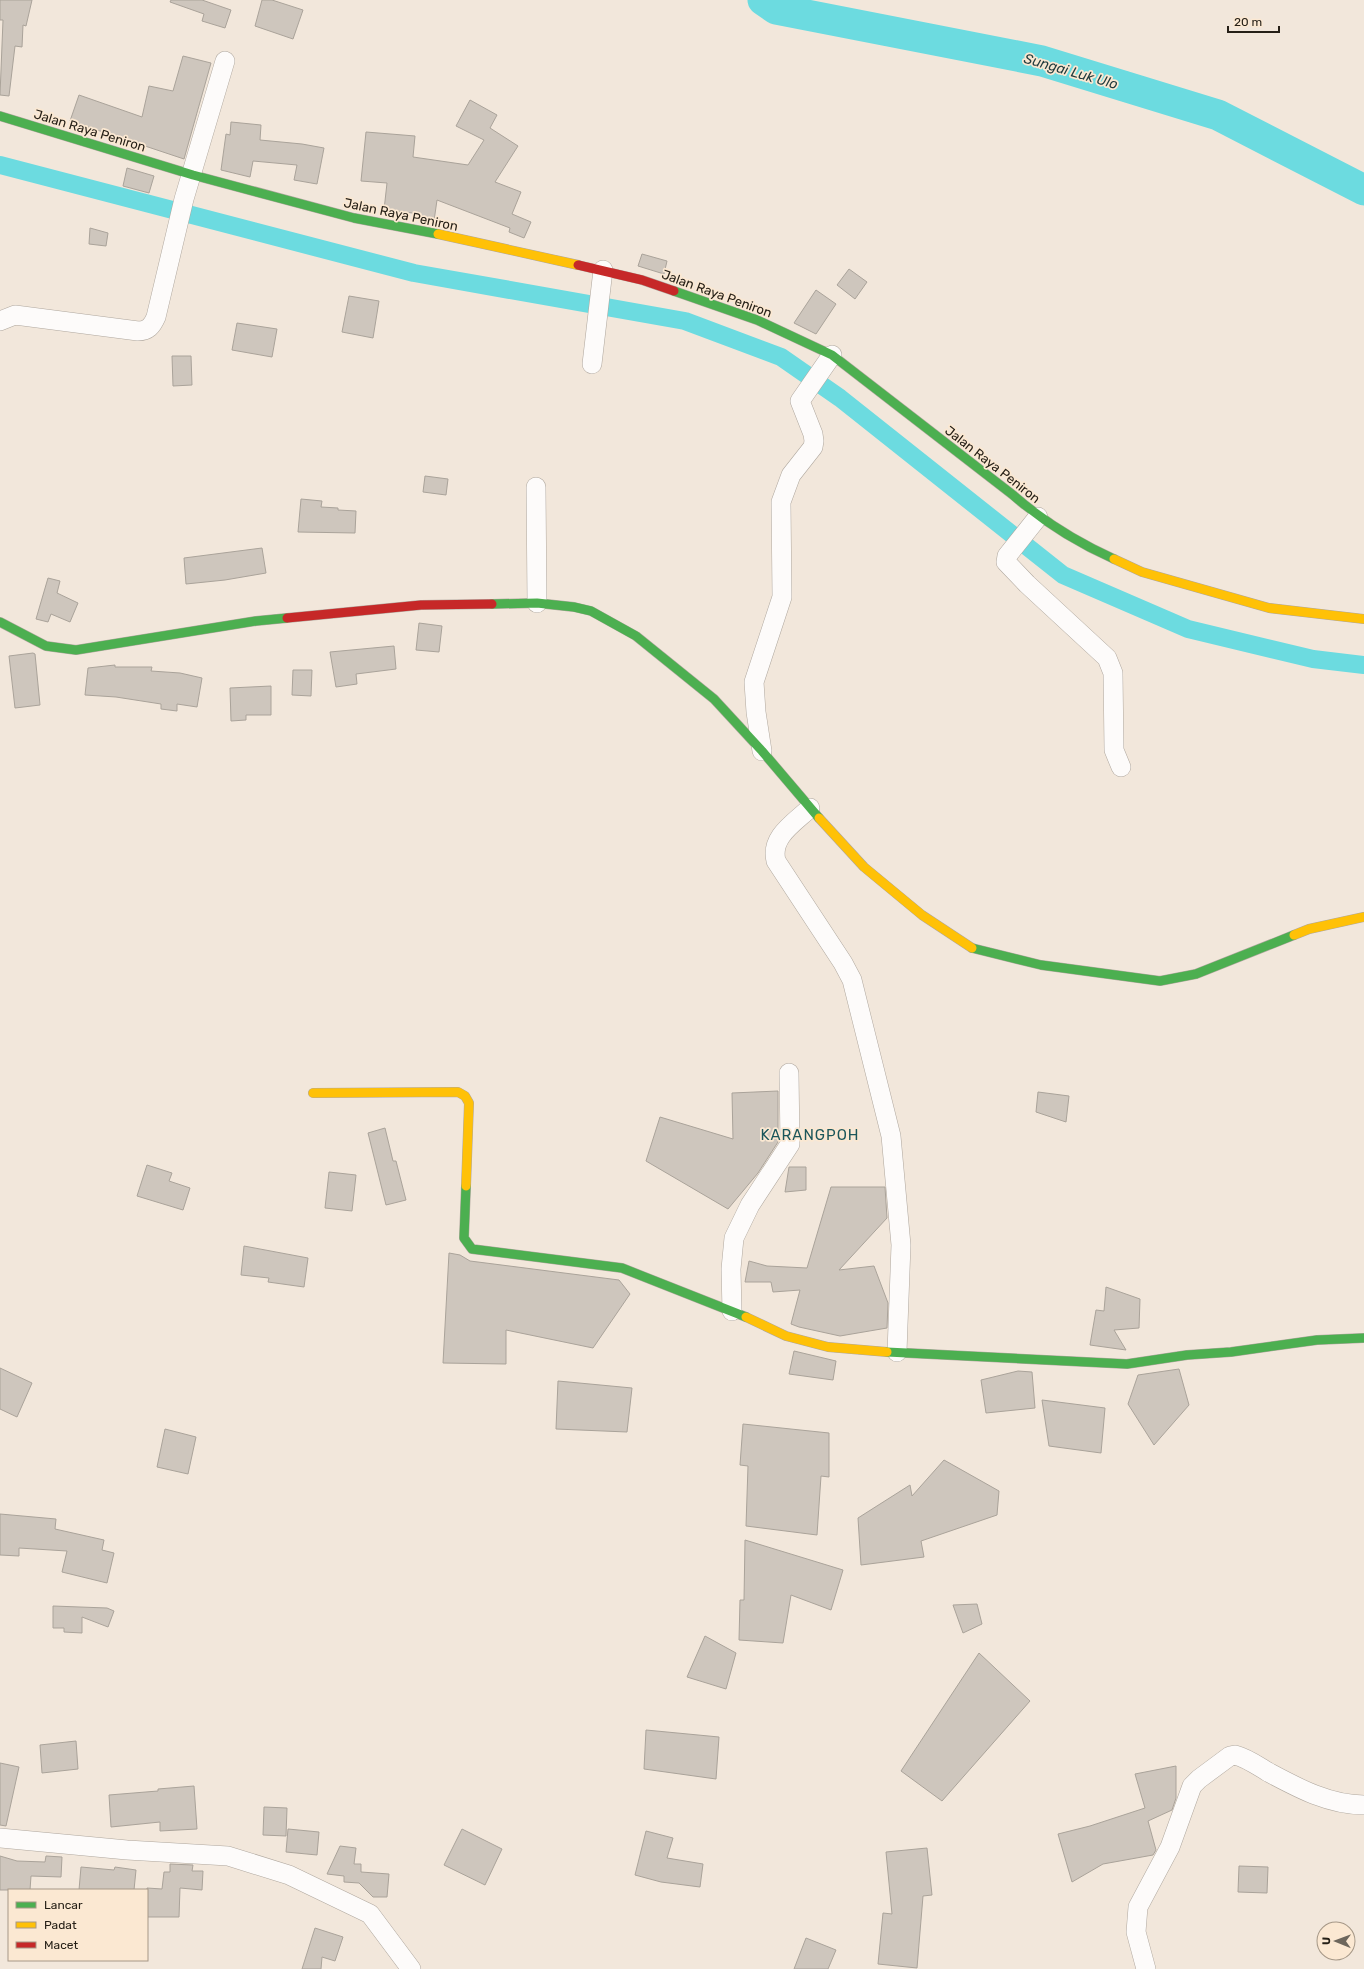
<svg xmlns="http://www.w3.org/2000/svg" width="1364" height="1969" font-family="Rubik,sans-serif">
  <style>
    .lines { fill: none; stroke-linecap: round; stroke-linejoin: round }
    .canal { stroke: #6cdbe0; stroke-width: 18 }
    .river { stroke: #6cdbe0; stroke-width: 31 }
    .building { fill: #cec6bd; stroke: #aaa39a }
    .street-casing { stroke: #afa79e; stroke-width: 20 }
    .fast-casing { stroke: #afa79e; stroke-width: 10 }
    .slow-casing { stroke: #afa79e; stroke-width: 10 }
    .jam-casing { stroke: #afa79e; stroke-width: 10 }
    .street { stroke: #fdfbfa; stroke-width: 19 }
    .fast { stroke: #4caf50; stroke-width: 9 }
    .slow { stroke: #ffc107; stroke-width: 9 }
    .jam { stroke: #c62828; stroke-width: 9 }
    .labels { text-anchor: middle; stroke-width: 3.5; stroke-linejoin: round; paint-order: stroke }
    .street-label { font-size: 13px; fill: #262017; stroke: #fbe8d2 }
    .water-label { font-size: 14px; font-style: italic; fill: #223c3e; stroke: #fbe8d2 }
    .quarter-label { font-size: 15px; letter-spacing: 1px; fill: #1b565b; stroke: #fbe8d2 }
  </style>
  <rect width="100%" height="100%" fill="#f2e7db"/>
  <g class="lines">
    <polyline class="canal" points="0,165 414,273 685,321 781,357 840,398 1063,575 1188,629 1313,659 1364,665"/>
    <polyline class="river" points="763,0 776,9 1042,61 1218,115 1364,190"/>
  </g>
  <g class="building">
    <polygon points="0,0 32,0 26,26 23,25 22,47 15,46 9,96 0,95 3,20 0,20"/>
    <polygon points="171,0 202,0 231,10 225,28 202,21 204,14 170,2"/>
    <polygon points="262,0 272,0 303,10 293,39 255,26"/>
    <polygon points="183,56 211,63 184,159 70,121 79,95 142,117 149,86 173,91"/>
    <polygon points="470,100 497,115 490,128 518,146 495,182 521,192 512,214 531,222 524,238 509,232 510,228 437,200 434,221 413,217 413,213 384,210 387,183 361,181 366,132 415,136 413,157 468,165 484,140 456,126"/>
    <polygon points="231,122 261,125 260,140 302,144 324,148 317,184 294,180 297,165 253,161 250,177 221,170 226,134 230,135"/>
    <polygon points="127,168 154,176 149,193 123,186"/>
    <polygon points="90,228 108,233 106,246 89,244"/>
    <polygon points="642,254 667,261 664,274 638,266"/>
    <polygon points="849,269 867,282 855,299 837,285"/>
    <polygon points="816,290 836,304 816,334 794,323"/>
    <polygon points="349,296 379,301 373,338 342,332"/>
    <polygon points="237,323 277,329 272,357 232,350"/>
    <polygon points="172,356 191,356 192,385 173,386"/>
    <polygon points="425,476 448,479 446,495 423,492"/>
    <polygon points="301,499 322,501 321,507 338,508 338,510 356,511 355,533 298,532"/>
    <polygon points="262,548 266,573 225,580 186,584 184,558"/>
    <polygon points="48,578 60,581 57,593 78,603 70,622 51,614 48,622 36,619"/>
    <polygon points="419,623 442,626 439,652 416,650"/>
    <polygon points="394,646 396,669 356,674 357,684 336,687 330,652"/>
    <polygon points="33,653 35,654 40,705 15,708 9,656"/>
    <polygon points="115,665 115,667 152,667 151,671 180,673 202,678 197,707 177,704 177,711 161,709 161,704 116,697 85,695 88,668"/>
    <polygon points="293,670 312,670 311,696 292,695"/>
    <polygon points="271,686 271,715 246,715 246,720 231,721 230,688"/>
    <polygon points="778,1091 778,1142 758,1173 728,1209 646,1161 660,1117 733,1139 732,1093"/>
    <polygon points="1038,1092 1069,1096 1066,1122 1036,1112"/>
    <polygon points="385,1128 393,1161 396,1161 406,1200 386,1205 368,1133"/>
    <polygon points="147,1165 172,1173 169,1181 190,1188 183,1210 137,1196"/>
    <polygon points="789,1167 806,1167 806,1190 785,1192"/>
    <polygon points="329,1172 356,1175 352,1211 325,1208"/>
    <polygon points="831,1187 885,1187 887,1218 839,1270 874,1266 888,1303 887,1328 840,1336 799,1327 791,1324 800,1290 773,1292 771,1282 745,1282 749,1261 767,1266 807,1268"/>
    <polygon points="244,1246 308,1258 304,1287 268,1282 269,1278 241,1275"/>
    <polygon points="449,1253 460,1255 470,1261 619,1280 630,1294 593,1348 506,1330 506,1364 443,1363"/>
    <polygon points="1106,1287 1140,1299 1139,1328 1114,1330 1126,1350 1090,1345 1096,1310 1104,1311"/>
    <polygon points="794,1351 836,1361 833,1380 789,1374"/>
    <polygon points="0,1368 32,1383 17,1417 0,1409"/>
    <polygon points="1179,1369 1189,1405 1154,1445 1128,1404 1138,1375"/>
    <polygon points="1018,1371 1032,1372 1035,1408 986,1413 981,1380"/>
    <polygon points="558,1381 632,1388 627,1432 556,1429"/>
    <polygon points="1042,1400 1105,1408 1101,1453 1049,1446"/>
    <polygon points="743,1424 829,1433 829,1477 821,1476 817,1535 746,1526 748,1466 740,1465"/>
    <polygon points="165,1429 196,1437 188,1474 157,1467"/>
    <polygon points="944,1460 999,1491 997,1515 921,1541 924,1557 861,1565 858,1518 910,1485 912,1496"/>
    <polygon points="0,1514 56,1519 55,1529 104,1540 102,1550 114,1553 107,1583 62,1572 67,1551 19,1548 19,1556 0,1555"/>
    <polygon points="745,1540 843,1570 831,1610 791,1595 783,1643 739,1640 740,1600 744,1600"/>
    <polygon points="977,1604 982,1624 963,1633 953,1605"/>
    <polygon points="53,1606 107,1608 114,1611 108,1627 82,1617 82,1633 64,1632 64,1628 53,1628"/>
    <polygon points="705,1636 736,1653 726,1689 687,1677"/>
    <polygon points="979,1653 1030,1701 942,1801 901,1771"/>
    <polygon points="646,1730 719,1737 716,1779 644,1769"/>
    <polygon points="76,1741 78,1769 42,1773 40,1745"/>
    <polygon points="0,1763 19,1767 6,1826 0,1825"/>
    <polygon points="1176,1766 1176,1798 1172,1810 1148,1821 1156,1850 1153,1855 1103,1864 1072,1882 1058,1834 1090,1826 1145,1808 1135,1774"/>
    <polygon points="194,1786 197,1829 160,1831 160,1822 111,1827 109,1795 158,1791 158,1789"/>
    <polygon points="264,1807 287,1808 286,1836 263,1835"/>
    <polygon points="288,1829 319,1832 317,1855 286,1852"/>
    <polygon points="462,1829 502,1849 485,1885 444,1865"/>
    <polygon points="646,1831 673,1838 667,1858 703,1864 700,1887 661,1882 635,1875"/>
    <polygon points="340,1846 356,1848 354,1864 361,1864 361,1872 389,1874 387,1897 373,1897 359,1883 344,1882 344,1876 327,1874"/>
    <polygon points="927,1848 932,1895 923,1896 917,1968 878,1964 883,1913 892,1914 886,1852"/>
    <polygon points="0,1856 17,1861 45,1862 46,1856 62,1857 61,1877 31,1876 30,1890 0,1890"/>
    <polygon points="170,1864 193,1865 192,1871 203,1871 202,1890 180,1888 179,1917 147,1917 147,1888 162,1889 164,1872 170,1872"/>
    <polygon points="1239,1866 1268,1867 1267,1893 1238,1892"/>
    <polygon points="81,1867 114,1870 115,1867 136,1870 134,1890 79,1890"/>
    <polygon points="315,1928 343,1937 335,1961 322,1957 321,1969 302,1969"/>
    <polygon points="806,1938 836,1950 828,1969 794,1969"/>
  </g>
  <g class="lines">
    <defs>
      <g id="street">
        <path d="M0 321 15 315 138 331C148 331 152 326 156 317L184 199 225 61"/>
        <polyline points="592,364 603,270"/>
        <polyline points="536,487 537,603"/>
        <polyline points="1038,517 1007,556 1006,562 1027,584 1107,658 1113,673 1114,750 1121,767"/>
        <polyline points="762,751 756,712 754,682 782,597 781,502 791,475 813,447 814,441 813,434 800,401 832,355"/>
        <path d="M810 808C794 823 770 837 776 861L843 963 852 980 891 1136 901 1245 897 1352"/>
        <polyline points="732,1311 731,1269 734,1238 750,1205 790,1144 789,1073"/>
        <polyline points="0,1838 127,1850 228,1856 289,1875 370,1914 411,1969"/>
        <path d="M1146 1969 1136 1932 1138 1907 1170 1847 1192 1786 1199 1779 1230 1756 1235 1755C1247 1758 1258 1766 1268 1772 1298 1788 1329 1805 1364 1805"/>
      </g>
      <g id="fast">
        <polyline points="0,116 193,175 354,218 438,234"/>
        <path d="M674 291 757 320 832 355 1013 495C1044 522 1076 542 1114 559"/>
        <polyline points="492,604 537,603 574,607 591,611 636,636 714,699 762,751 819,818"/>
        <polyline points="0,622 46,646 76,650 256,621 287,618"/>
        <polyline points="972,948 1041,965 1160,981 1196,974 1294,935"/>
        <polyline points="466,1186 464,1238 472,1249 622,1268 746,1317"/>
        <polyline points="887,1352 1127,1364 1187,1355 1231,1352 1317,1340 1364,1338"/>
      </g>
      <g id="slow">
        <polyline points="438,234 578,265"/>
        <polyline points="1114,559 1142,572 1269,608 1364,619"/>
        <polyline points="819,818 864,867 922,915 972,948"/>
        <polyline points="1294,935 1309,929 1364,917"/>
        <polyline points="313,1093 458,1092 465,1096 469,1103 466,1186"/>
        <polyline points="746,1317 786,1336 828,1347 887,1352"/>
      </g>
      <g id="jam">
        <polyline points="578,265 642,280 674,291"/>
        <polyline points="287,618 421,605 492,604"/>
      </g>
    </defs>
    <use href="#street" class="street-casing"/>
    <use href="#fast" class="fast-casing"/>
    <use href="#slow" class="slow-casing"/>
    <use href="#jam" class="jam-casing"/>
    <use href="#street" class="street"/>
    <use href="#fast" class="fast"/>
    <use href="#slow" class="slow"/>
    <use href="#jam" class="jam"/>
  </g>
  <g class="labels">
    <g class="street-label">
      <text transform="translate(90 130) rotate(17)" y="5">Jalan Raya Peniron</text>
      <text transform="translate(401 214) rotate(12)" y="5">Jalan Raya Peniron</text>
      <text transform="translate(717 293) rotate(20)" y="5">Jalan Raya Peniron</text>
      <text transform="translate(993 464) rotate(38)" y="5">Jalan Raya Peniron</text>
    </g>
    <g class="water-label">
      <text transform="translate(1071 71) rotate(16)" y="5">Sungai Luk Ulo</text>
    </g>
    <g class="quarter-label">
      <text x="810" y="1140">KARANGPOH</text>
    </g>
  </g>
  <rect x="8" y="1889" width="140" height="72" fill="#fbe8d2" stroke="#a69887"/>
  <rect x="16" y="1902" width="20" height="6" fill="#4caf50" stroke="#a69887"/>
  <text x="44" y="1909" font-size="12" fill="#262017">Lancar</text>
  <rect x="16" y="1922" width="20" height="6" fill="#ffc107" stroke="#a69887"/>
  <text x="44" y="1929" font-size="12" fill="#262017">Padat</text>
  <rect x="16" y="1942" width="20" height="6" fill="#c62828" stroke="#a69887"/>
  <text x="44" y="1949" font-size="12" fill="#262017">Macet</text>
  <g transform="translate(1336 1941) rotate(271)"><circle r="19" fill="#fbe8d2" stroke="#a69887"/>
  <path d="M0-3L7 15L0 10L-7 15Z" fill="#6d665c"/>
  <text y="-6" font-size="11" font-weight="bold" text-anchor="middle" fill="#262017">U</text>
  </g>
  <path d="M1228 26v6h51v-6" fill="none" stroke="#262017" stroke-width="2"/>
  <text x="1234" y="26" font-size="12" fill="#262017" stroke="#fbe8d2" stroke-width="3" paint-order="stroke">20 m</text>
</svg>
